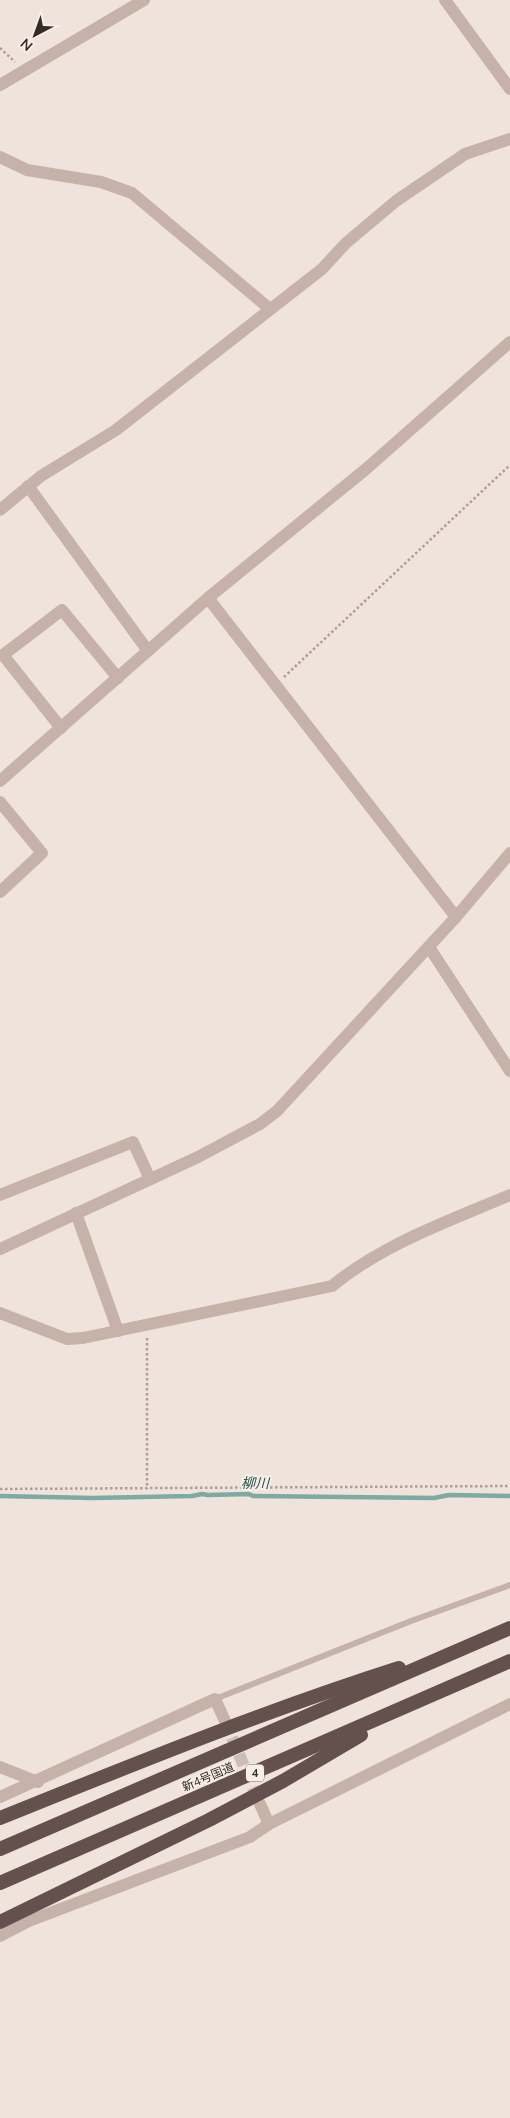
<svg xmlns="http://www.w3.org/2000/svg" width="510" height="2118" font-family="Mulish,'Noto Sans JP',sans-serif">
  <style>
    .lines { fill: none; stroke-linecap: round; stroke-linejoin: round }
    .stream { stroke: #7eaaa4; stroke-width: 4.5 }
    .minor-tunnel { stroke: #cabeb8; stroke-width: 12; stroke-dasharray: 12 6; stroke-linecap: butt }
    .path { stroke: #b29c94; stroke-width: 2.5; stroke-dasharray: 2.5 2.5; stroke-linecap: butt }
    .service { stroke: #c6b2a9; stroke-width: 6 }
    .minor { stroke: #c6b2a9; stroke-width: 12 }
    .trunk { stroke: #64514e; stroke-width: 14 }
    .labels { text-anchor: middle; stroke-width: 4; stroke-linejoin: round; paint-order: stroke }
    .shield { fill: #f7eee8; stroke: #6e6562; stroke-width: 1 }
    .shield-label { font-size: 11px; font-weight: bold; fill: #342a28 }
    .street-label { font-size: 12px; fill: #342a28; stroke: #f7eee8 }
    .water-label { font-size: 14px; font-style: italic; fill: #22524d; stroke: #f7eee8 }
  </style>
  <rect width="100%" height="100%" fill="#efe3dc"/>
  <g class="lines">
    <polyline class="stream" points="0,1496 93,1498 192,1496 202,1494 208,1495 249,1494 253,1496 434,1498 449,1495 510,1496"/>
    <polyline class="minor-tunnel" points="225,1721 260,1804"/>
    <g class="path">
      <polyline points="0,48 15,62"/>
      <polyline points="284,677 510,465"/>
      <polyline points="147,1338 147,1489"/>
      <polyline points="0,1489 510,1486"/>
    </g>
    <polyline class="service" points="215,1699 411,1621 510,1585"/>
    <g class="minor">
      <polyline points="445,0 510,89"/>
      <polyline points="0,85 144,0"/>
      <polyline points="0,157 27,170 101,182 132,193 270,309"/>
      <polyline points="28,486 148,651"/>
      <polyline points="0,510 41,476 116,430 322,269 346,243 396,201 465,154 510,139"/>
      <polyline points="208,598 456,917"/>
      <polyline points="61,728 3,655 62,610 118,678"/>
      <polyline points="0,781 208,598 366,469 510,342"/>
      <polyline points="0,802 42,853 0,892"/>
      <polyline points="429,947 510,1071"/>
      <polyline points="0,1195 133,1142 150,1179"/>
      <polyline points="76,1213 118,1331"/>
      <polyline points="0,1249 198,1157 260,1124 277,1111 456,917 510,853"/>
      <path d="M0 1313 67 1339 83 1338 332 1286C383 1244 449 1221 510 1195"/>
      <polyline points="0,1767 38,1782"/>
      <polyline points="0,1797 215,1699 225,1721"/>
      <polyline points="260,1804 269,1824"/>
      <polyline points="0,1936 29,1921 250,1837 269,1824 510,1704"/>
    </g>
    <g class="trunk">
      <path d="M0 1818C132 1765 264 1711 399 1668"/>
      <polyline points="0,1849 510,1628"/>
      <polyline points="0,1883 510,1661"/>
      <polyline points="0,1922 209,1820 283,1781 361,1735"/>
    </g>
  </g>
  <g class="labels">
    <rect class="shield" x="246" y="1764.5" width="18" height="17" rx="4"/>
    <g class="shield-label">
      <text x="255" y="1777">4</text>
    </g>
    <g class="street-label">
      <text transform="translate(208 1777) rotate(-23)" y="4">新4号国道</text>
    </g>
    <g class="water-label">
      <text transform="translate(255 1483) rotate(1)" y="5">柳川</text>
    </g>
  </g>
  <g transform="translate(35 35) rotate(221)" stroke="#f7eee8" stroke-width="4" paint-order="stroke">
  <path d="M0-4L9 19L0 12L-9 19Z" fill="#342a28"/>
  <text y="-8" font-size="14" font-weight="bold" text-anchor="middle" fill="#342a28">N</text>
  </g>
</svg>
